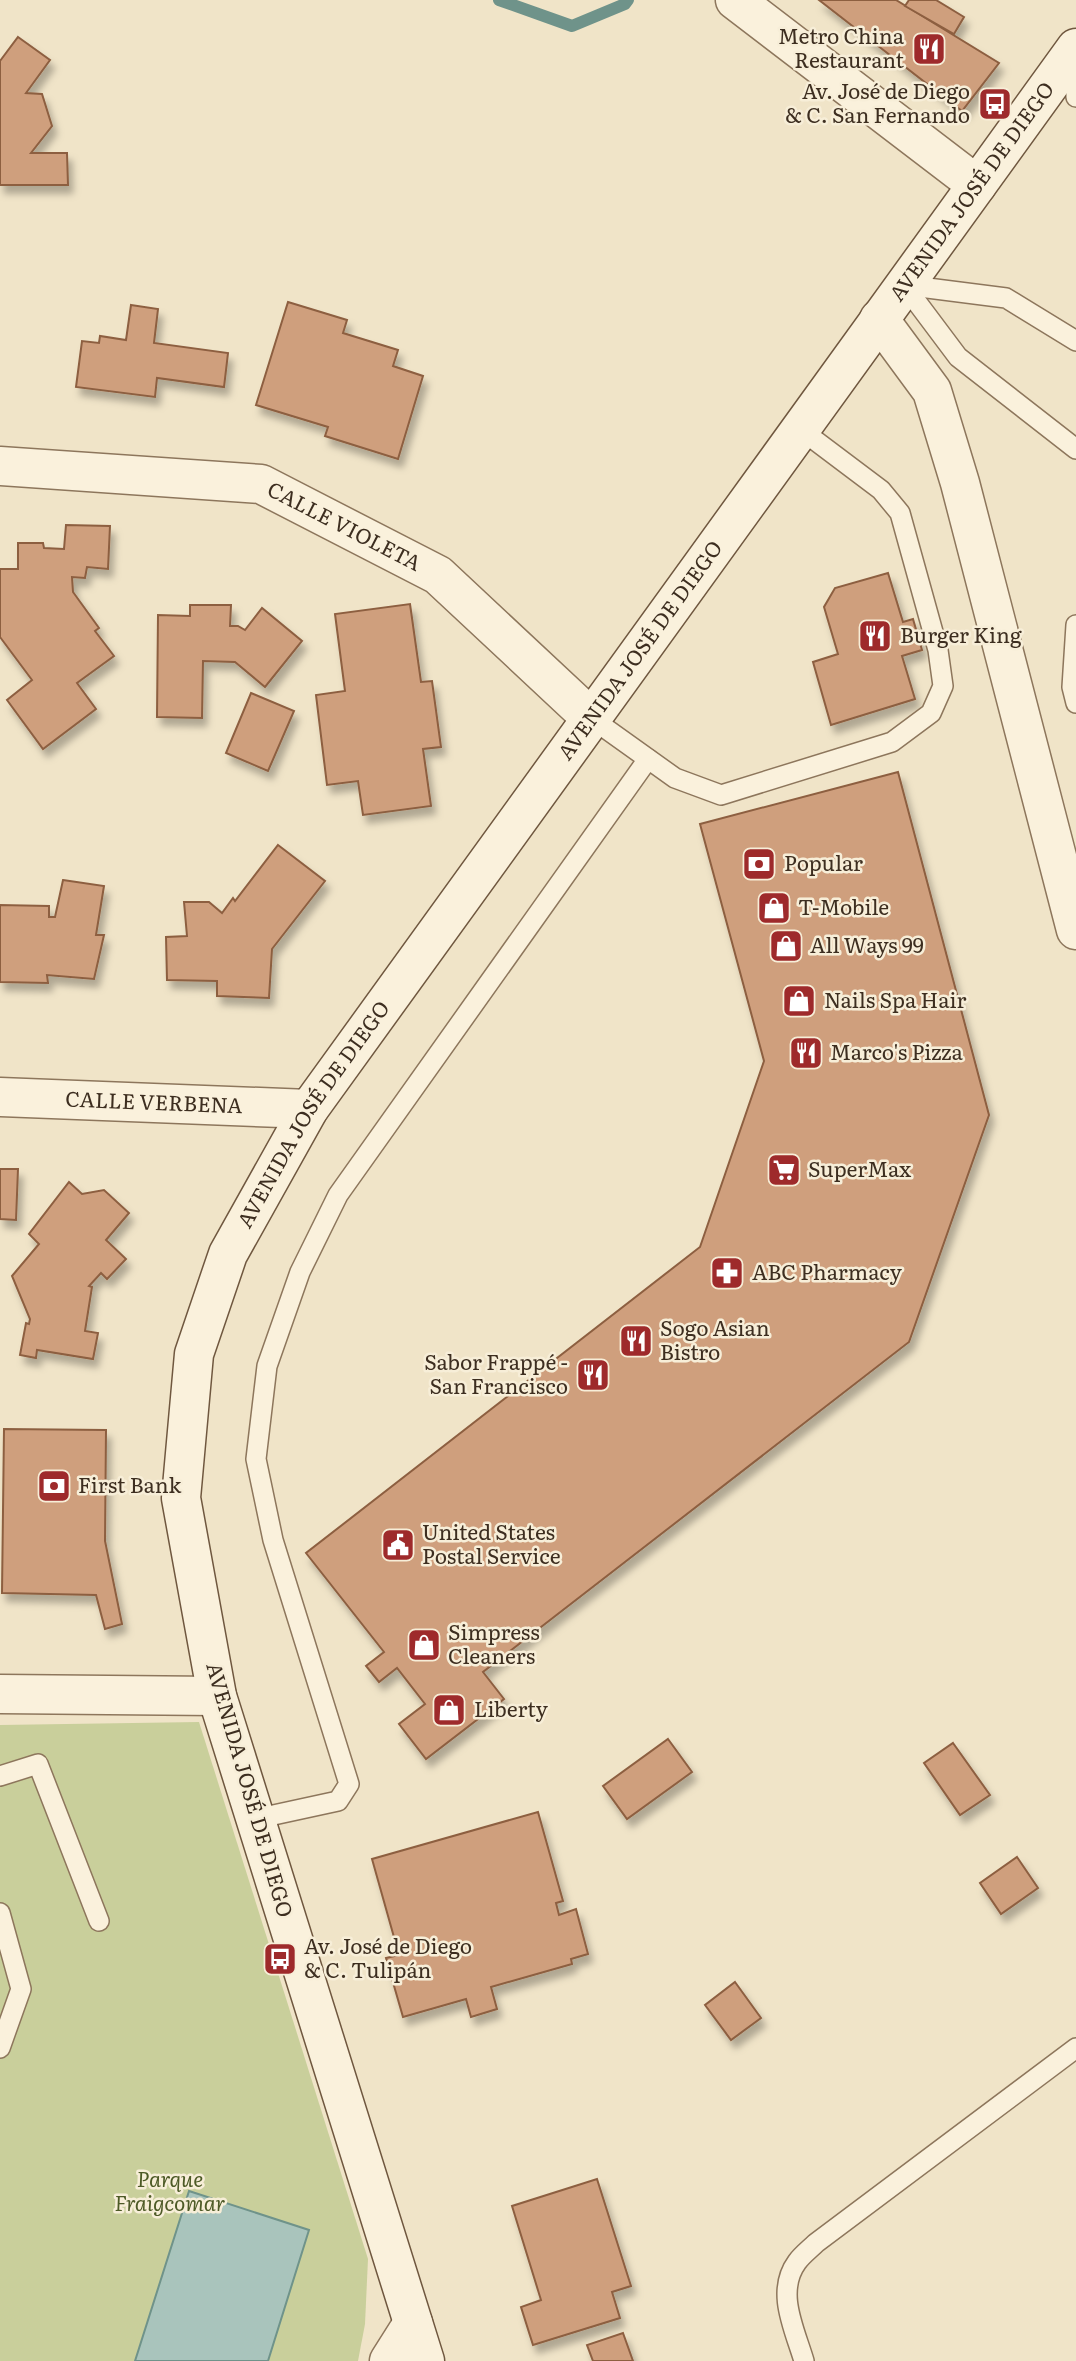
<svg xmlns="http://www.w3.org/2000/svg" width="1076" height="2361" font-family="Literata,serif">
  <style>
    .green { fill: #c9cf9b }
    .water { fill: #a9c4bc; stroke: #6f938a; stroke-width: 2 }
    .lines { fill: none; stroke-linecap: round; stroke-linejoin: round }
    .stream { stroke: #6f938a; stroke-width: 12 }
    .building { fill: #cf9f7d; stroke: #8d5f41; stroke-width: 2; filter: url(#shadow) }
    .lane-casing { stroke: #8d765c; stroke-width: 22 }
    .street-casing { stroke: #8d765c; stroke-width: 41 }
    .secondary-casing { stroke: #6f573f; stroke-width: 41 }
    .lane { stroke: #faf1dc; stroke-width: 19 }
    .street { stroke: #faf1dc; stroke-width: 38 }
    .secondary { stroke: #faf1dc; stroke-width: 38 }
    .labels { text-anchor: middle; stroke-width: 5; stroke-linejoin: round; paint-order: stroke }
    .poi-label { font-size: 21px; fill: #3d2e20; stroke: #f7eed8; text-anchor: start }
    .street-label { font-size: 21px; fill: #3d2e20; stroke: #f7eed8 }
    .park-label { font-size: 21px; font-style: italic; fill: #4d5a26; stroke: #f7eed8 }
  </style>
  <defs>
    <filter id="shadow"><feDropShadow dx="4.5" dy="8" stdDeviation="3.5" flood-color="#0004"/></filter>
  </defs>
  <rect width="100%" height="100%" fill="#f0e4c8"/>
  <polygon class="green" points="199,1722 368,2259 365,2324 358,2361 0,2361 0,1725"/>
  <polygon class="water" points="189,2191 309,2230 268,2361 135,2361"/>
  <g class="lines">
    <polyline class="stream" points="499,0 572,26 625,4 628,0"/>
  </g>
  <g class="building">
    <polygon points="819,0 896,0 999,63 962,111"/>
    <polygon points="909,0 936,0 964,17 954,34 905,6"/>
    <polygon points="18,37 50,60 26,93 42,94 52,126 31,153 67,153 68,185 0,185 0,61"/>
    <polygon points="288,302 347,320 343,333 398,350 393,366 423,376 398,459 325,436 328,427 256,405"/>
    <polygon points="131,305 158,309 154,343 228,353 224,387 157,378 155,397 76,387 82,341 99,343 100,336 126,340"/>
    <polygon points="66,525 110,526 108,569 87,567 85,578 72,577 73,592 99,628 95,631 114,656 77,683 96,709 43,749 7,700 32,680 0,637 0,569 18,569 18,543 43,543 44,548 64,549"/>
    <polygon points="888,573 903,622 913,619 922,650 902,656 915,699 831,725 813,662 838,654 824,607 835,588"/>
    <polygon points="410,604 421,682 432,681 441,747 423,749 431,806 363,815 358,781 327,785 316,695 345,691 335,614"/>
    <polygon points="190,605 231,605 230,626 238,626 245,630 262,608 302,641 265,687 235,662 203,661 202,718 157,717 158,615 190,616"/>
    <polygon points="251,693 294,711 268,771 226,753"/>
    <polygon points="898,772 989,1115 909,1342 483,1672 504,1699 426,1759 399,1724 425,1704 397,1668 379,1682 366,1666 384,1652 306,1553 700,1247 764,1061 700,824"/>
    <polygon points="278,845 325,881 272,949 269,998 217,996 217,981 167,980 166,937 187,936 184,902 209,902 222,913 233,898 235,901"/>
    <polygon points="63,880 104,886 96,935 104,935 94,979 47,975 48,983 0,982 0,905 49,906 49,917 55,917"/>
    <polygon points="0,1169 18,1169 16,1220 0,1219"/>
    <polygon points="69,1182 82,1194 104,1190 129,1213 106,1240 126,1259 107,1279 101,1273 89,1286 92,1287 85,1331 98,1333 93,1359 37,1350 36,1358 20,1355 26,1323 29,1324 30,1319 12,1276 39,1244 29,1234"/>
    <polygon points="4,1429 106,1430 105,1541 122,1624 105,1629 96,1595 2,1593"/>
    <polygon points="668,1739 692,1772 627,1819 603,1786"/>
    <polygon points="953,1743 990,1795 960,1815 924,1763"/>
    <polygon points="538,1812 563,1901 556,1903 559,1915 576,1909 588,1954 571,1959 572,1964 491,1987 497,2009 471,2017 466,1999 403,2017 386,1958 399,1955 372,1859"/>
    <polygon points="1017,1857 1038,1888 1001,1914 980,1883"/>
    <polygon points="735,1982 761,2018 731,2040 705,2005"/>
    <polygon points="597,2179 631,2286 612,2292 620,2318 533,2345 521,2307 541,2300 512,2206"/>
    <polygon points="623,2333 633,2361 593,2361 587,2345"/>
  </g>
  <g class="lines">
    <defs>
      <g id="lane">
        <polyline points="1075,56 1076,97"/>
        <polyline points="904,285 958,357 1076,449"/>
        <polyline points="904,285 1006,298 1076,341"/>
        <polyline points="1076,625 1072,687 1076,703"/>
        <polyline points="591,718 675,778 721,795 892,742 931,713 943,686 938,650 900,513 881,490 800,429"/>
        <polyline points="0,1776 38,1764 99,1921"/>
        <polyline points="255,1819 338,1801 349,1784 273,1540 256,1459 267,1366 300,1272 338,1195 648,759"/>
        <polyline points="0,1913 21,1989 0,2048"/>
        <path d="M804 2361C795 2330 775 2292 797 2262 802 2255 810 2249 816 2243L1076 2048"/>
      </g>
      <g id="street">
        <polyline points="735,0 977,185"/>
        <polyline points="879,319 932,391 960,483 1076,930"/>
        <path id="s1" d="M0 466 261 484 438 575 591 718"/>
        <path id="s2" d="M0 1097 309 1109"/>
        <polyline points="0,1694 217,1696"/>
        <polyline points="389,2361 413,2323"/>
      </g>
      <g id="secondary">
        <path id="s3" d="M425 2361 217 1696 181 1498 194 1354 228 1254 309 1109 1076 48"/>
      </g>
    </defs>
    <use href="#lane" class="lane-casing"/>
    <use href="#street" class="street-casing"/>
    <use href="#secondary" class="secondary-casing"/>
    <use href="#lane" class="lane"/>
    <use href="#street" class="street"/>
    <use href="#secondary" class="secondary"/>
  </g>
  <defs>
    <symbol id="restaurant-square" viewBox="-11 -11 22 22"><rect x="-9" y="-9" width="18" height="18" rx="4" fill="#9e2a2b" stroke="#f7eed8"/><path d="M-5-6h1v4h1v-4h1v4h1v-4h1v5L-1.5 .5V6h-2V.5L-5-1ZM5-6V6H3V1.5H1.5Q1.5-4 5-6Z" fill="#fff"/></symbol>
    <symbol id="bus-square" viewBox="-11 -11 22 22"><rect x="-9" y="-9" width="18" height="18" rx="4" fill="#9e2a2b" stroke="#f7eed8"/><path d="M-5-6H5V4H4V6H2V4H-2V6H-4V4H-5ZM-3.5-4V0h7V-4ZM-3.5 1.2v1.5H-2V1.2ZM2 1.2v1.5H3.5V1.2Z" fill="#fff"/></symbol>
    <symbol id="bank-square" viewBox="-11 -11 22 22"><rect x="-9" y="-9" width="18" height="18" rx="4" fill="#9e2a2b" stroke="#f7eed8"/><path d="M-6-4H6V4H-6ZM0-2.3a2.3 2.3 0 1 0 0 4.6a2.3 2.3 0 1 0 0-4.6Z" fill="#fff"/></symbol>
    <symbol id="shop-square" viewBox="-11 -11 22 22"><rect x="-9" y="-9" width="18" height="18" rx="4" fill="#9e2a2b" stroke="#f7eed8"/><path d="M-5-2.5h2.3a2.7 3.5 0 0 1 5.4 0H5L5.5 6h-11ZM-1.5-2.5h3a1.5 2.3 0 0 0-3 0Z" fill="#fff"/></symbol>
    <symbol id="supermarket-square" viewBox="-11 -11 22 22"><rect x="-9" y="-9" width="18" height="18" rx="4" fill="#9e2a2b" stroke="#f7eed8"/><path d="M-6-5.5h2.5l.6 2H6L4.5 2H-2.5L-4.4-4H-6ZM-1.5 3.2a1.3 1.3 0 1 0 .1 0ZM3 3.2a1.3 1.3 0 1 0 .1 0Z" fill="#fff"/></symbol>
    <symbol id="pharmacy-square" viewBox="-11 -11 22 22"><rect x="-9" y="-9" width="18" height="18" rx="4" fill="#9e2a2b" stroke="#f7eed8"/><path d="M-2-6h4v4h4v4h-4v4h-4v-4h-4v-4h4Z" fill="#fff"/></symbol>
    <symbol id="civic-square" viewBox="-11 -11 22 22"><rect x="-9" y="-9" width="18" height="18" rx="4" fill="#9e2a2b" stroke="#f7eed8"/><path d="M-.6-6.5H3V-4.5H.6V-3L4-1V1h2V6H-6V1h2V-1L-.6-3ZM-1.2 2.5V6h2.4V2.5Z" fill="#fff"/></symbol>
  </defs>
  <g fill-rule="evenodd">
    <use href="#restaurant-square" x="910" y="30" width="38" height="38"/>
    <use href="#bus-square" x="976" y="85" width="38" height="38"/>
    <use href="#restaurant-square" x="856" y="617" width="38" height="38"/>
    <use href="#bank-square" x="740" y="845" width="38" height="38"/>
    <use href="#shop-square" x="755" y="889" width="38" height="38"/>
    <use href="#shop-square" x="767" y="927" width="38" height="38"/>
    <use href="#shop-square" x="780" y="982" width="38" height="38"/>
    <use href="#restaurant-square" x="787" y="1034" width="38" height="38"/>
    <use href="#supermarket-square" x="765" y="1151" width="38" height="38"/>
    <use href="#pharmacy-square" x="708" y="1254" width="38" height="38"/>
    <use href="#restaurant-square" x="617" y="1322" width="38" height="38"/>
    <use href="#restaurant-square" x="574" y="1356" width="38" height="38"/>
    <use href="#bank-square" x="35" y="1467" width="38" height="38"/>
    <use href="#civic-square" x="379" y="1526" width="38" height="38"/>
    <use href="#shop-square" x="405" y="1626" width="38" height="38"/>
    <use href="#shop-square" x="430" y="1691" width="38" height="38"/>
    <use href="#bus-square" x="261" y="1940" width="38" height="38"/>
  </g>
  <g class="labels">
    <g class="poi-label">
      <text x="904" y="44" text-anchor="end">Metro China<tspan x="904" dy="24">Restaurant</tspan></text>
      <text x="970" y="99" text-anchor="end">Av. José de Diego<tspan x="970" dy="24">&amp; C. San Fernando</tspan></text>
      <text x="900" y="643">Burger King</text>
      <text x="784" y="871">Popular</text>
      <text x="798" y="915">T-Mobile</text>
      <text x="810" y="953">All Ways 99</text>
      <text x="824" y="1008">Nails Spa Hair</text>
      <text x="830" y="1060">Marco's Pizza</text>
      <text x="808" y="1177">SuperMax</text>
      <text x="752" y="1280">ABC Pharmacy</text>
      <text x="660" y="1336">Sogo Asian<tspan x="660" dy="24">Bistro</tspan></text>
      <text x="568" y="1370" text-anchor="end">Sabor Frappé -<tspan x="568" dy="24">San Francisco</tspan></text>
      <text x="78" y="1493">First Bank</text>
      <text x="422" y="1540">United States<tspan x="422" dy="24">Postal Service</tspan></text>
      <text x="448" y="1640">Simpress<tspan x="448" dy="24">Cleaners</tspan></text>
      <text x="474" y="1717">Liberty</text>
      <text x="304" y="1954">Av. José de Diego<tspan x="304" dy="24">&amp; C. Tulipán</tspan></text>
    </g>
    <g class="street-label">
      <text dy="7" stroke="none"><textPath href="#s3" startOffset="2446">AVENIDA JOSÉ DE DIEGO</textPath></text>
      <text dy="7" stroke="none"><textPath href="#s1" startOffset="355">CALLE VIOLETA</textPath></text>
      <text dy="7" stroke="none"><textPath href="#s3" startOffset="1880">AVENIDA JOSÉ DE DIEGO</textPath></text>
      <text dy="7" stroke="none"><textPath href="#s2" startOffset="154">CALLE VERBENA</textPath></text>
      <text dy="7" stroke="none"><textPath href="#s3" startOffset="1312">AVENIDA JOSÉ DE DIEGO</textPath></text>
      <text transform="translate(249 1790) rotate(74)" y="7">AVENIDA JOSÉ DE DIEGO</text>
    </g>
    <g class="park-label">
      <text x="170" y="2187">Parque<tspan x="170" dy="24">Fraigcomar</tspan></text>
    </g>
  </g>
</svg>
